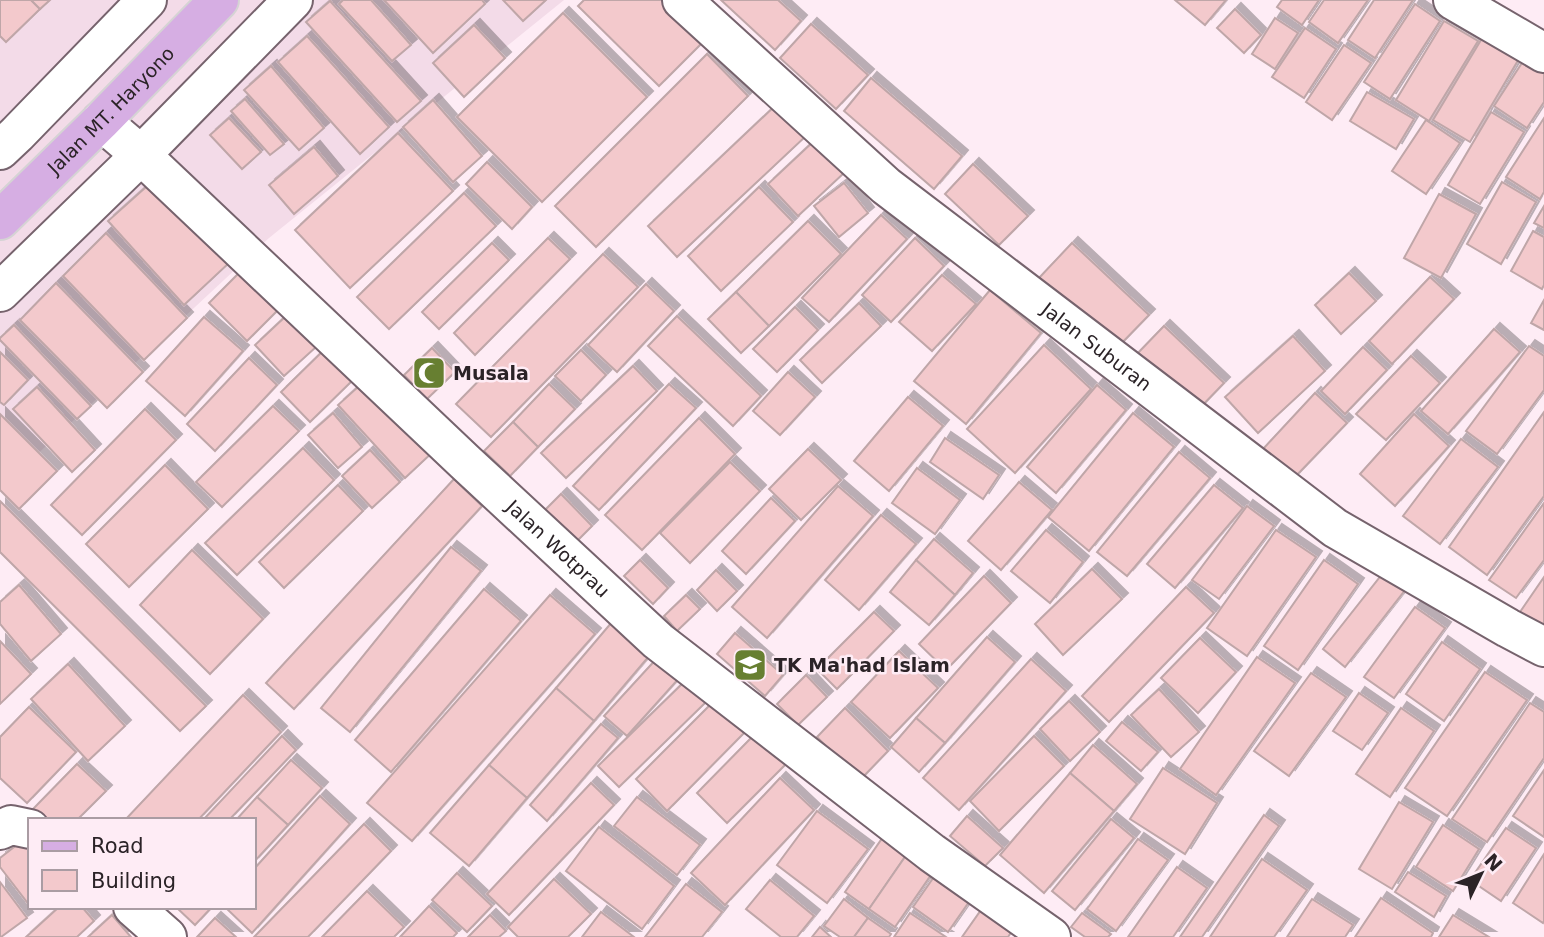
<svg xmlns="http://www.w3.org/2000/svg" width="1544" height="937" font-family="'DejaVu Sans',sans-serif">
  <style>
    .built { fill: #f3dbe8 }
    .building { fill: #f3c9cc; stroke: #bfa6a8; stroke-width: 2; filter: url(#shadow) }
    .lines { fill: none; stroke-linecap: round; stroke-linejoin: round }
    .street-casing { stroke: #76636d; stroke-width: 42 }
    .primary-casing { stroke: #d5d3d4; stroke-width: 42 }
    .street { stroke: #fff; stroke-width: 38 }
    .primary { stroke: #d6aee3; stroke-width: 38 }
    .labels { text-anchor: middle; stroke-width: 5; stroke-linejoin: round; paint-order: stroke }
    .street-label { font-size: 19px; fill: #2b2327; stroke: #feecf5 }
    .poi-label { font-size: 19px; font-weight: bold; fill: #2b2327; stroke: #feecf5; text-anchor: start }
  </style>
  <defs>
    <filter id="shadow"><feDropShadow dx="6" dy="-6" stdDeviation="0" flood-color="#0004"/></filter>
  </defs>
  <rect width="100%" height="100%" fill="#feecf5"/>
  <polygon class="built" points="0,0 564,0 269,238 0,489"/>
  <g class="building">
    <polygon points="0,0 31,0 40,9 6,42 0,36"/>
    <polygon points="31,0 50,0 40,9"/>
    <polygon points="343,0 371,0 411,45 392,61 339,4"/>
    <polygon points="384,0 482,0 485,4 433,53"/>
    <polygon points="503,0 546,0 523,21"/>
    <polygon points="584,0 670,0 708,37 659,86 578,6"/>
    <polygon points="721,0 778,0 801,21 775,50"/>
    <polygon points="1175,0 1226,0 1205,25"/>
    <polygon points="1282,0 1319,0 1302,25 1277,7"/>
    <polygon points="1324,0 1368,0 1338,43 1309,22"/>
    <polygon points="1374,0 1413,0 1375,58 1348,40"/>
    <polygon points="330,1 421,101 397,122 306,22"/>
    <polygon points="1415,4 1440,21 1390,99 1364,82"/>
    <polygon points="1235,9 1261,35 1244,53 1217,28"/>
    <polygon points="563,13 647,97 542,202 457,117"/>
    <polygon points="1275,18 1298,33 1275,69 1252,54"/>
    <polygon points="1444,21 1478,41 1429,121 1396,100"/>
    <polygon points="811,24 868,75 836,109 780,58"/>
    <polygon points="474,25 505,58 464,97 433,63"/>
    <polygon points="1305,28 1336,49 1304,98 1272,77"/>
    <polygon points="1484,35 1520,57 1470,142 1433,120"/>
    <polygon points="307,36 389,127 360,154 278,62"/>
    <polygon points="1344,45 1371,63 1332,120 1306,102"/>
    <polygon points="707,54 748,96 596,247 555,206"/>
    <polygon points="1527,55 1544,65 1544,102 1527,128 1494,106"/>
    <polygon points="271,66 324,128 299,150 244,90"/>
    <polygon points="871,78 962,156 934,189 844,111"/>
    <polygon points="1367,92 1414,119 1396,149 1350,121"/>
    <polygon points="245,99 284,144 270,155 231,111"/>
    <polygon points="433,100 482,156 453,182 403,127"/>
    <polygon points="778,103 807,135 677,257 648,226"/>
    <polygon points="1491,112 1524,132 1480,204 1448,185"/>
    <polygon points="229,118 261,152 242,169 210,135"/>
    <polygon points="1544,118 1544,192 1540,199 1506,177"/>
    <polygon points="1426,120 1460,143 1426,194 1392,171"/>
    <polygon points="398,133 453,191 350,288 295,230"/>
    <polygon points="815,140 845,172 798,216 768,184"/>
    <polygon points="314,147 338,176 294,214 269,185"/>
    <polygon points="487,162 532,207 512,229 466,184"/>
    <polygon points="973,164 1028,216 999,245 945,194"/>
    <polygon points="155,179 230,262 184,305 108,221"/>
    <polygon points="1502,182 1536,202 1501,264 1467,244"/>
    <polygon points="844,183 868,213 839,237 814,206"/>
    <polygon points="759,187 793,222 721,291 688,256"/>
    <polygon points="464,193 496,226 389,329 357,297"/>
    <polygon points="1439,194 1476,214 1441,278 1404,258"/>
    <polygon points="1544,206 1544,228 1534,223"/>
    <polygon points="881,215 907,239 829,322 802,298"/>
    <polygon points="808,221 841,254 769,326 736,292"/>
    <polygon points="1533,231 1544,237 1544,285 1542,289 1511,271"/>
    <polygon points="106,233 187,318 144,360 63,276"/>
    <polygon points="548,238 570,259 475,355 454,333"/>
    <polygon points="915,238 944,266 891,322 862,295"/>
    <polygon points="492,243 509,260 439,329 422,312"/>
    <polygon points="1072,243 1149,315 1114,351 1038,279"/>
    <polygon points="603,254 638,287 491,437 456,404"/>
    <polygon points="244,268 282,306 247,341 209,303"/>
    <polygon points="1349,273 1376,301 1341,334 1315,305"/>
    <polygon points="942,275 976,304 932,351 899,322"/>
    <polygon points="1430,277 1454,299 1392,364 1369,341"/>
    <polygon points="56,283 143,372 107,408 20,320"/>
    <polygon points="646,284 674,311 617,372 588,345"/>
    <polygon points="990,290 1041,333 966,424 914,381"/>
    <polygon points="736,292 769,326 741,353 708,319"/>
    <polygon points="1544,300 1544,330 1531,323"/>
    <polygon points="859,303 881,326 822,383 800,360"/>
    <polygon points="795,307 818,330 777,372 753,349"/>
    <polygon points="286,316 316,347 284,376 255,345"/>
    <polygon points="677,316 761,396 733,426 648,346"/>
    <polygon points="204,317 243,351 185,416 146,381"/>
    <polygon points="14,325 91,406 77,419 0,340 0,338"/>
    <polygon points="1164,326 1224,383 1195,413 1135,356"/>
    <polygon points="1494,329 1520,352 1448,434 1421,411"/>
    <polygon points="1293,336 1325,371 1258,433 1225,397"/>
    <polygon points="329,345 359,374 310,422 281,392"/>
    <polygon points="1044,345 1091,389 1015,473 967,429"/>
    <polygon points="1529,346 1544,356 1544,390 1497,454 1466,431"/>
    <polygon points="1363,347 1387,370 1345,414 1321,391"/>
    <polygon points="432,348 455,372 427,399 404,375"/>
    <polygon points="581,350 606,375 581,401 555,376"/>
    <polygon points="0,352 28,380 4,405 0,402"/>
    <polygon points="1411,356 1440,383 1386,440 1356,414"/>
    <polygon points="249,358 277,385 215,451 187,424"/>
    <polygon points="633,366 657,391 566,478 541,453"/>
    <polygon points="788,372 815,397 780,435 753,411"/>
    <polygon points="369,377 436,449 405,478 338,405"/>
    <polygon points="549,384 575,409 538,447 513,422"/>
    <polygon points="669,384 696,408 599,510 573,486"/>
    <polygon points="1097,385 1126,410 1056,493 1027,467"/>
    <polygon points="37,387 95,450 72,472 13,409"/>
    <polygon points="1315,393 1347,423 1294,478 1263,449"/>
    <polygon points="908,397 943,426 889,491 854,461"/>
    <polygon points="273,406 299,431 222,507 196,482"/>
    <polygon points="145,409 176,440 82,535 51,505"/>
    <polygon points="1544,412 1544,496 1487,575 1449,547"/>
    <polygon points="333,413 362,447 338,468 308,435"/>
    <polygon points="1133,413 1174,447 1089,551 1048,517"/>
    <polygon points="0,414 57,471 19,509 0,490"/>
    <polygon points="1414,414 1449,446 1395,506 1360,474"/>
    <polygon points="699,418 735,454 642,550 605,515"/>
    <polygon points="513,422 538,447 510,476 484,451"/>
    <polygon points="945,438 999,475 983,499 930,462"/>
    <polygon points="1461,439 1498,467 1440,544 1403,516"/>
    <polygon points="303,448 334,480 237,575 205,543"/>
    <polygon points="808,449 841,480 801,520 769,489"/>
    <polygon points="370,450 400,482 372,508 342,476"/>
    <polygon points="1179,452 1210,478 1127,576 1097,552"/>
    <polygon points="730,462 760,491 690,563 660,533"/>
    <polygon points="165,465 208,509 129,587 86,544"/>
    <polygon points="917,468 960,500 935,534 892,503"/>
    <polygon points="454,479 482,506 294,709 266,683"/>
    <polygon points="1019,482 1052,510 1001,570 968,541"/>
    <polygon points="338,485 363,511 284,588 259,562"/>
    <polygon points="1214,485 1243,508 1175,588 1147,564"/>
    <polygon points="838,486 873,516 767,638 732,607"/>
    <polygon points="561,494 592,526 571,547 540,515"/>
    <polygon points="771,498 795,521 746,574 722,551"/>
    <polygon points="0,501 206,706 180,731 0,552"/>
    <polygon points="1544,503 1544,560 1516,598 1489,580"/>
    <polygon points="1247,506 1274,526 1219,599 1192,580"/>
    <polygon points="881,515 916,544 859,610 825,580"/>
    <polygon points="1046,530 1083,562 1050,603 1011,571"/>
    <polygon points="1276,530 1316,557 1247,656 1207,628"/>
    <polygon points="934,539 973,573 955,595 916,560"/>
    <polygon points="451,547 481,571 350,732 321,708"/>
    <polygon points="192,550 263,619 210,674 140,605"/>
    <polygon points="640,560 668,588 653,604 624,576"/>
    <polygon points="916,560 955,595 929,625 890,592"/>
    <polygon points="1324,560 1358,584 1298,670 1264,646"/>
    <polygon points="1387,568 1409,585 1345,667 1323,649"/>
    <polygon points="1092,569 1122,599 1063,655 1035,624"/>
    <polygon points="716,570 737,591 717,611 697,590"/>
    <polygon points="984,576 1011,603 946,670 919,644"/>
    <polygon points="1544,577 1544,629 1520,612"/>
    <polygon points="19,585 61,634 31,661 0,624 0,602"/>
    <polygon points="1186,587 1214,613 1109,722 1082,696"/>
    <polygon points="484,589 521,621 391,772 355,740"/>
    <polygon points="550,595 595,634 412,841 367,803"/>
    <polygon points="686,595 700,609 677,631 664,616"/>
    <polygon points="1415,607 1445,628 1394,698 1364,677"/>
    <polygon points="874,612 894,631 837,689 817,669"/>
    <polygon points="612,622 650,655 594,721 556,688"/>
    <polygon points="735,633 783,675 765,696 717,654"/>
    <polygon points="987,637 1015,662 945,743 916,718"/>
    <polygon points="1200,638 1236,672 1198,713 1161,678"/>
    <polygon points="0,641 31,674 0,704"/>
    <polygon points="1442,642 1480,669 1444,721 1406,694"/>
    <polygon points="899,651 938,688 890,738 851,702"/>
    <polygon points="659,656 681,676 627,736 604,716"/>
    <polygon points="1257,657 1295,683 1216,795 1180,769"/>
    <polygon points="1031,659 1066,691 959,810 923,778"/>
    <polygon points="68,664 125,726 88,761 31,699"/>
    <polygon points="1485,672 1527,700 1447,816 1405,788"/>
    <polygon points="1311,673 1346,697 1289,776 1254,751"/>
    <polygon points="806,675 827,697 798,725 777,704"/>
    <polygon points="685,681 706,702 619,787 598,766"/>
    <polygon points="556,688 594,721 527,798 489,765"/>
    <polygon points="1159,689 1199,732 1171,757 1131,715"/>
    <polygon points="1359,693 1388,713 1362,750 1333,731"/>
    <polygon points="243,695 281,732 198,820 125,820"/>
    <polygon points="1069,701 1100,732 1070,761 1040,729"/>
    <polygon points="713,702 744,733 667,811 636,779"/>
    <polygon points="1530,703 1544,712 1544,758 1487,842 1452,819"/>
    <polygon points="29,707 76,752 27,803 0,778 0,737"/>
    <polygon points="845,708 888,751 860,780 817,737"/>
    <polygon points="1401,708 1434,731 1390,797 1356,774"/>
    <polygon points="916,718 945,743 919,772 891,747"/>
    <polygon points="1122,722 1158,752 1141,771 1106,741"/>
    <polygon points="601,724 618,738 547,821 530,805"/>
    <polygon points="755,734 786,764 727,823 697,793"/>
    <polygon points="282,736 296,750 229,820 203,820"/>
    <polygon points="1034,736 1064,766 999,831 970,801"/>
    <polygon points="1093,745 1137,784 1114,811 1070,773"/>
    <polygon points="291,760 322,788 288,825 257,797"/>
    <polygon points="77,764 106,791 77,820 41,820 32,810"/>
    <polygon points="489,765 527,798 469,866 430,833"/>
    <polygon points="1163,768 1217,803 1185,854 1130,819"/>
    <polygon points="1544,770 1544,837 1513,816"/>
    <polygon points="1070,773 1114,811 1044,893 1000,855"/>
    <polygon points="780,778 814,810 725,905 691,873"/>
    <polygon points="591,783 614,805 509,915 487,894"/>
    <polygon points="320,796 350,824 252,933 225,907 254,907 254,869"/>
    <polygon points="257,797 288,825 254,862 254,820 236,820"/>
    <polygon points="637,797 700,845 677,875 614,826"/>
    <polygon points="1399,802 1433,822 1392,889 1359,869"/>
    <polygon points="817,811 868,849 827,903 777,865"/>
    <polygon points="1264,815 1279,826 1202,937 1180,937"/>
    <polygon points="967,816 1003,848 985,866 950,836"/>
    <polygon points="1111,819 1134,838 1075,910 1052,891"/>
    <polygon points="364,824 391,851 308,937 254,937"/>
    <polygon points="1443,825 1479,849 1453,891 1416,867"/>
    <polygon points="599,827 674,886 642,929 566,871"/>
    <polygon points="1506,828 1536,848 1501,901 1470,880"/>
    <polygon points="27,837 30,841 30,906 0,867 0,858"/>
    <polygon points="883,837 907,854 869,909 845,892"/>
    <polygon points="1138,839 1168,860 1116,931 1087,909"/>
    <polygon points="907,854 933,872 895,927 869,909"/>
    <polygon points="1544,854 1544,921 1543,923 1513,903"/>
    <polygon points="1262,859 1307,890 1274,937 1210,937"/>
    <polygon points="1177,867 1207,888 1173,937 1128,937"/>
    <polygon points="1408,872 1446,896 1434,917 1395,892"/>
    <polygon points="457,873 492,906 467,932 432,900"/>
    <polygon points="936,874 971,899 948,932 913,907"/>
    <polygon points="554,879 591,914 568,937 518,937 508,927"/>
    <polygon points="770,880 814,916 797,937 781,937 746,909"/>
    <polygon points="0,882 27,918 1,937 0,937"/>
    <polygon points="686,884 722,912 702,937 645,937"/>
    <polygon points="367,891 404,927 394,937 322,937"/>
    <polygon points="1381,898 1433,933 1431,937 1355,937"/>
    <polygon points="844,899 868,918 854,937 840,937 824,926"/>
    <polygon points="1312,899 1353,925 1345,937 1287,937"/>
    <polygon points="429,906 457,933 453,937 400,937"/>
    <polygon points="59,907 82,907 94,921 77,937 26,937"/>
    <polygon points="176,907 212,907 195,925"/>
    <polygon points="981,910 1012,931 1008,937 962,937"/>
    <polygon points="601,912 634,937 582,937"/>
    <polygon points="910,913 946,937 894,937"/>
    <polygon points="1082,913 1111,934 1108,937 1085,937 1071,927"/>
    <polygon points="112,915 131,937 88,937"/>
    <polygon points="490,915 506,931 499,937 468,937"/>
    <polygon points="1453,915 1489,937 1439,937"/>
    <polygon points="215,918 236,937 197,937"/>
    <polygon points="868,918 891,934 889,937 854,937"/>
    <polygon points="820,927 831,937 812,937"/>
  </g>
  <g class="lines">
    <defs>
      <g id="street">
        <path id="s1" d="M682 0 886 186 1335 528 1508 628 1544 647"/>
        <polyline points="1453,0 1544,53"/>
        <path id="s2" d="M101 121 141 155 465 462 658 641 932 853 1051 937"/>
        <polyline points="0,150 17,134 147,0"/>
        <polyline points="0,292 141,155 293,0"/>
        <polyline points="0,830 11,825 30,829"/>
        <polyline points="133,907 167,937"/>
      </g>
      <g id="primary">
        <path id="s3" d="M0 220 101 121 219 0"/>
      </g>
    </defs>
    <use href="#street" class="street-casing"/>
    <use href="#primary" class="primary-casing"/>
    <use href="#street" class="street"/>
    <use href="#primary" class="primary"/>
  </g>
  <defs>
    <symbol id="mosque-square" viewBox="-11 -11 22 22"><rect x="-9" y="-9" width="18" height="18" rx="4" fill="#677f31" stroke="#feecf5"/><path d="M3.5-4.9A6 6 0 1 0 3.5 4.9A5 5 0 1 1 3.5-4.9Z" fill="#fff"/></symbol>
    <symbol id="school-square" viewBox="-11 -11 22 22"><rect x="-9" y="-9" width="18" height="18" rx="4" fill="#677f31" stroke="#feecf5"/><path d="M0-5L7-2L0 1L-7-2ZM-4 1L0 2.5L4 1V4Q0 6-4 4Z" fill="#fff"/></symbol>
  </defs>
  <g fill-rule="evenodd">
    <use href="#mosque-square" x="410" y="354" width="38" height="38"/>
    <use href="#school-square" x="731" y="646" width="38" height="38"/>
  </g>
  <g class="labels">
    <g class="street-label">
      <text dy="7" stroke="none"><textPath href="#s3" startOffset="156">Jalan MT. Haryono</textPath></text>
      <text dy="7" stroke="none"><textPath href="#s1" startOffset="541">Jalan Suburan</textPath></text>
      <text dy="7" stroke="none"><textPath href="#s2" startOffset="626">Jalan Wotprau</textPath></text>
    </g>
    <g class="poi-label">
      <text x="453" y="380">Musala</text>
      <text x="774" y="672">TK Ma'had Islam</text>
    </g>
  </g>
  <rect x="28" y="818" width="228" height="91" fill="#feecf5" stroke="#aa9ca3" stroke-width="2"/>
  <rect x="42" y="841" width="35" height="10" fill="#d6aee3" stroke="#aa9ca3" stroke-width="2"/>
  <text x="91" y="853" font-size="21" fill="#2b2327">Road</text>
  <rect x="42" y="870" width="35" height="21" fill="#f3c9cc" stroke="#aa9ca3" stroke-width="2"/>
  <text x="91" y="888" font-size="21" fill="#2b2327">Building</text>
  <g transform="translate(1481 874) rotate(47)" stroke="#feecf5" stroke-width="5" paint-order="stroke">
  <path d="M0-5L12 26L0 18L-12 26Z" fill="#2b2327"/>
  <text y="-10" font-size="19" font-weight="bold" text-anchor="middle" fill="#2b2327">N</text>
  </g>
</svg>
